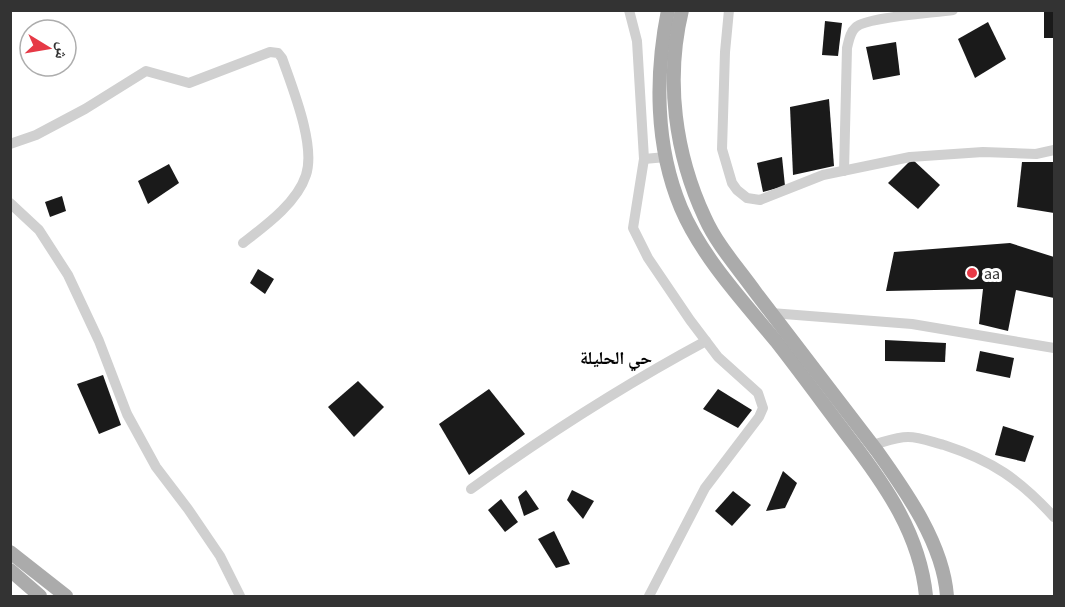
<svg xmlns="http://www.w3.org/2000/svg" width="1065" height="607" font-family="'Source Sans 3','Noto Naskh Arabic',sans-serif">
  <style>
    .building { fill: #1a1a1a }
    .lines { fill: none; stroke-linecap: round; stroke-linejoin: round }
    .minor { stroke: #d0d0d0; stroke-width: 10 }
    .major { stroke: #ababab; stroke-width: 14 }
    .poi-dot { fill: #e63946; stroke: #fff; stroke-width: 2 }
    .labels { text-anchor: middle; stroke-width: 6; stroke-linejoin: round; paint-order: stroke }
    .poi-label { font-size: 16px; fill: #333; stroke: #fff; text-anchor: start }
    .neighbourhood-label { font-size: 18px; font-weight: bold; fill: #000; stroke: #fff }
  </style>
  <rect width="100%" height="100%" fill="#fff"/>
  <g class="building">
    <rect x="1044" y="12" width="10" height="26"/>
    <polygon points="825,21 842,23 838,56 822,55"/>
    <polygon points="988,22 1006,59 975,78 958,39"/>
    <polygon points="896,42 900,75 873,80 866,47"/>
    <polygon points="829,99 834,166 793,175 790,107"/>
    <polygon points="782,157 785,186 763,192 757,163"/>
    <polygon points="912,159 940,185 918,209 888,183"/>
    <polygon points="1022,162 1054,162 1054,213 1017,207"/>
    <polygon points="169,164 179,183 148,204 138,181"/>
    <polygon points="62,196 66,211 50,217 45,202"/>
    <polygon points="1010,243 1054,257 1054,298 1016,290 1008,331 979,324 983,289 886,291 894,252"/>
    <polygon points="258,269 274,279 265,294 250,283"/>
    <polygon points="885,340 946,343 945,362 885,361"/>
    <polygon points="980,351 1014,358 1010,378 976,371"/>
    <polygon points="103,375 121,425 99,434 77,384"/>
    <polygon points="358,381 384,407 354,437 328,407"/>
    <polygon points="489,389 525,434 469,475 439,424"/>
    <polygon points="718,389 752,410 738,428 703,409"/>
    <polygon points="1003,426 1034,436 1025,462 995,455"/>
    <polygon points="783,471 797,483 785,508 766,511"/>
    <polygon points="526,490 539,509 524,516 518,497"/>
    <polygon points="572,490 594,501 583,519 567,500"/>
    <polygon points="733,491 751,505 732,526 715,511"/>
    <polygon points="501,499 518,522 505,532 488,510"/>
    <polygon points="554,531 570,564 556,568 538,539"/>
  </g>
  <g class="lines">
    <g class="minor">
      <polyline points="629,10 637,41 644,159 633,228 648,258 690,320 718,357 758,393 763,408 759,417 705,488 649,596"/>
      <polyline points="729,10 725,52 722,149 732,183 737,190 747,198 760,200 823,175 910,157 983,152 1036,154 1054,150"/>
      <path d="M10 144 36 135 85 109 146 71 189 83 270 52 278 53 282 58C292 87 316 145 306 175 297 203 265 226 243 243"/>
      <polyline points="644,159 666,157"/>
      <path d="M844 171 847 48C849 40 850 32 856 27 867 17 935 13 953 10"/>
      <polyline points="10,203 39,230 68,275 99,341 127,414 156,467 188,509 220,556 240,596"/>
      <polyline points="771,313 912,324 1054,348"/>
      <path d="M872 445C884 442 896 437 908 437 920 437 932 442 944 445 993 461 1019 479 1054 517"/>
      <path d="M471 489C546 435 624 385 706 341"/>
    </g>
    <g class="major">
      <path d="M668 10C655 75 655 146 681 208 702 257 742 300 776 341 801 373 825 406 850 439 886 486 920 535 926 596"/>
      <path d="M682 10C665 80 675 154 705 218 717 245 739 269 756 293 796 346 837 398 877 451 907 493 943 544 947 596"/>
      <polyline points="10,552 66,596"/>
      <polyline points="10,570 40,596"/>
    </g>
  </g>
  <circle class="poi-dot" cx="972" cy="273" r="6"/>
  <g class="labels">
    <g class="poi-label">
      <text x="984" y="279">aa</text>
    </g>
    <g class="neighbourhood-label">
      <text x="616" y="364">حي الحليلة</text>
    </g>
  </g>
  <rect width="1065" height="607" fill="none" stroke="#333333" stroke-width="24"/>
  <g transform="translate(48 48) rotate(101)"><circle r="28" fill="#ffffff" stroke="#adadad" stroke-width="1.5"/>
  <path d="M0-4.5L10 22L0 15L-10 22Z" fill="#e63946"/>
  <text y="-9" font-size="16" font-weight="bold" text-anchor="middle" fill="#333333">ش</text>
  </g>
</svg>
